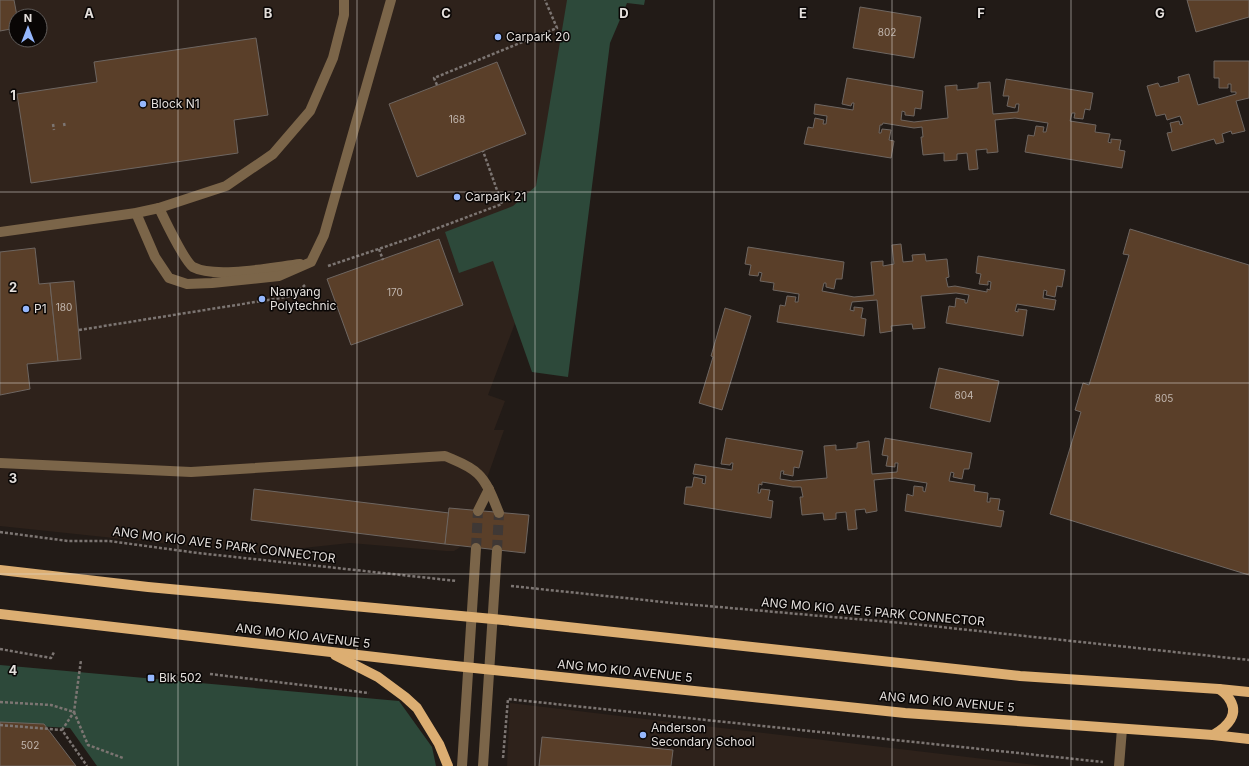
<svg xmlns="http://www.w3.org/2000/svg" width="1249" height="766" font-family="Inter,sans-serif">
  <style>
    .built { fill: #2e221b; fill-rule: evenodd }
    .green { fill: #2d493a }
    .building { fill: #5a3f29; stroke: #6e6661 }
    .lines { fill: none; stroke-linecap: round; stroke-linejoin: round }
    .minor-tunnel { stroke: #3f3835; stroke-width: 10; stroke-dasharray: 10 5; stroke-linecap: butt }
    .path { stroke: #7c7572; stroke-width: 2.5; stroke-dasharray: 3 2; stroke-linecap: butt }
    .minor { stroke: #7b6549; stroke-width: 10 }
    .major { stroke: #dcae72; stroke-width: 10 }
    .grid { fill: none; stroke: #e4dfdc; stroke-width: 1; stroke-opacity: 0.55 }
    .poi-dot { fill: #95b7fd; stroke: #090605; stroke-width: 1.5 }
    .labels { text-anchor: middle; stroke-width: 3; stroke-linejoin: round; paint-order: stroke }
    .number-label { font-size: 10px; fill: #c2b7af }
    .poi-label { font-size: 12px; fill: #e4dfdc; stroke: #090605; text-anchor: start }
    .street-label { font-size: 12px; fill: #e4dfdc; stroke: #090605 }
    .grid-label { font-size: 13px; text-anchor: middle; font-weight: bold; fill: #e4dfdc; stroke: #090605; stroke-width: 3; stroke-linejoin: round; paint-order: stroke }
  </style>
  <rect width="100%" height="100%" fill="#221b17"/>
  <g class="built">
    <path d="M0 0H581L560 203 488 395 505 401 494 430H504L466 538 459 548 454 551H446L350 543 256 553 0 526ZM16 16H40V40H16Z"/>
    <polygon points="510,703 1044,766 507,766"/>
  </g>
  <g class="green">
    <polygon points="567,0 645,0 644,5 627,3 610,43 568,377 532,372 493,261 459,273 445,232 513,206 536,186"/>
    <polygon points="0,665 399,701 432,747 436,766 97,766 70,728 0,724"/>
  </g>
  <g class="building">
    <polygon points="0,0 14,0 17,16 16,28 0,31"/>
    <polygon points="1187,0 1249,0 1249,17 1196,32"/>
    <polygon points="860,7 921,17 914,58 853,48"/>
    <polygon points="256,38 268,115 234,120 238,153 31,183 17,94 97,82 94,62"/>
    <polygon points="1214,61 1249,61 1249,98 1236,101 1245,131 1232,134 1231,131 1222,134 1224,142 1216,144 1214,139 1172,151 1167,133 1172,132 1170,123 1179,121 1180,125 1183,124 1180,116 1167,120 1165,114 1156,116 1147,86 1158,83 1160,87 1179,82 1178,77 1189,74 1198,105 1236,94 1236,92 1231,92 1231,84 1228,84 1228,88 1219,88 1219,78 1214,78"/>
    <polygon points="497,62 526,134 417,177 389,104"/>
    <polygon points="847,78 923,91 921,109 915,108 914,116 905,115 905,112 902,111 901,120 914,122 948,118 945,86 957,85 957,90 978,88 978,83 990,82 993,114 1018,112 1019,104 1016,104 1015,108 1007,106 1009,96 1003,96 1006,79 1093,93 1090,110 1085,109 1083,119 1074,118 1075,113 1072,113 1070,121 1096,125 1095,132 1110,134 1108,142 1111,143 1111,139 1121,140 1119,150 1125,151 1122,168 1025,152 1028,135 1034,136 1036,126 1044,127 1043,132 1046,132 1048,123 1015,118 995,120 998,152 987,153 987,149 976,150 978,169 969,170 967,153 957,154 957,160 944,161 944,153 923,155 921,137 923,137 922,127 914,128 883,123 882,125 880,125 879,133 881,133 882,129 891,130 889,140 894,141 891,158 804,144 808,127 813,128 815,118 824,120 823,124 826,124 827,116 814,114 815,104 853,110 854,103 852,103 851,106 842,104"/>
    <polygon points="1130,229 1249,265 1249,575 1050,514 1081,412 1075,410 1083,383 1089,385 1129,255 1123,254"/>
    <polygon points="439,239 463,305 351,345 327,279"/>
    <polygon points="901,244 903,262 913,261 912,255 925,254 926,261 947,259 949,277 946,278 948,287 955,286 987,292 987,289 990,290 991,282 988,281 988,285 979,284 981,274 976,273 978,256 1065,270 1062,287 1057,286 1055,297 1046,295 1047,291 1044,290 1043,298 1056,300 1054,310 1017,304 1015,311 1018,312 1018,309 1027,310 1023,336 946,323 949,306 955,307 956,298 965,300 965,303 967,303 969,295 956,293 921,296 925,328 913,329 912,324 891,326 892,331 880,333 877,300 852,302 850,310 854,311 854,307 863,308 861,318 866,319 864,336 777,322 780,305 785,306 787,296 796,297 795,302 798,302 799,294 773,290 774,283 760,281 762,273 759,272 758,276 749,275 751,265 745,264 748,247 844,262 842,279 836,279 834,289 826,287 826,283 824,283 822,291 854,297 874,295 871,262 883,261 883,266 894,264 892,245"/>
    <polygon points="35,248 39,284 50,283 58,361 27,364 30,389 0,395 0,252"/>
    <polygon points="74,281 81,359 58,361 50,283"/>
    <polygon points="725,308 751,316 722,410 699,403 713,357 711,356"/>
    <polygon points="939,368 999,381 990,422 930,408"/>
    <polygon points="726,438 803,451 799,468 794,467 793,476 783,474 784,471 781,471 780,479 793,481 827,478 824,446 836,445 836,450 857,448 857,443 869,441 872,474 897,472 898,463 895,463 895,467 886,466 888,456 882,455 885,438 972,453 969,469 964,469 962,479 953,477 954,473 951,472 949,481 975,485 974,491 988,493 987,502 990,502 990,498 1000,499 998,510 1004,511 1001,527 905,511 907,494 913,496 914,486 923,487 923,491 925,492 927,483 895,478 874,480 877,511 866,513 865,509 855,510 857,529 848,530 846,512 836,513 836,519 824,520 823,513 802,515 800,497 803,497 801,487 793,487 762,482 762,485 759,484 758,493 760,493 761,489 770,490 768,500 773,501 771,518 684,504 686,487 692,487 694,477 703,479 702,483 705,484 706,476 693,474 695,464 732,470 733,463 731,463 730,465 721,464"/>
    <polygon points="254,489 449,513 445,544 251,520"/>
    <polygon points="449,508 529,515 525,553 445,544"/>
    <polygon points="0,722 44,724 76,766 0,766"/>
    <polygon points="542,737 673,750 671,766 539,766"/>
  </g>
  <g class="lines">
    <g class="minor-tunnel">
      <polyline points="476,548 478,511"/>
      <polyline points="497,550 499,513"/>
    </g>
    <g class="path">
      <polyline points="437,85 434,78 557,28 545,0"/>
      <polyline points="64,123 65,128"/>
      <polyline points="53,124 54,130"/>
      <polyline points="379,249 383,260"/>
      <polyline points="328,266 414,237 502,204 483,151"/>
      <polyline points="79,330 293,296 305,285"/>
      <polyline points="0,532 68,541 109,541 198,553 457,581"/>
      <polyline points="511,586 673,603 913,624 1249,660"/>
      <polyline points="0,649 51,658 54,652"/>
      <polyline points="210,674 369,693"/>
      <polyline points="0,702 51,705 74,712 88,745 123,758"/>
      <polyline points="0,725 62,730 87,766"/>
      <polyline points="62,730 74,712 81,660"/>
      <polyline points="503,758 508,699 1103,762"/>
    </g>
    <g class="minor">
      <path d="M159 208C165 220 184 261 193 267 215 279 274 267 300 264"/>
      <polyline points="136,213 155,257 169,278 187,284 212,283 279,276 311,262 324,235 391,0"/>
      <polyline points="0,232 136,213 159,208 226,186 273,154 310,111 333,58 344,15 344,0"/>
      <path d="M0 463 191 472 445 456C456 461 469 465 478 474 488 483 494 501 499 513"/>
      <polyline points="478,511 489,489"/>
      <polyline points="462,766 476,548"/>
      <polyline points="483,766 497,550"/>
      <polyline points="1119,766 1122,729"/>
    </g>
    <g class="major">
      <polyline points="0,570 148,587 493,619 1020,676 1219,689 1249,692"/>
      <polyline points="0,614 436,664 905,713 1213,735 1249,739"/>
      <polyline points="335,655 378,677 405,697 417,708 439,744 448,766"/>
      <path d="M1213 735C1227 727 1241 714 1228 697 1226 694 1222 691 1219 689"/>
    </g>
  </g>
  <path class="grid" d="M178 0V766M357 0V766M535 0V766M714 0V766M892 0V766M1071 0V766M0 192H1249M0 383H1249M0 574H1249"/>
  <g class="poi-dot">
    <circle cx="498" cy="37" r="4"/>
    <circle cx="143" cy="104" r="4"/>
    <circle cx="457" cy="197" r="4"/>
    <circle cx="262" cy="299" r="4"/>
    <circle cx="26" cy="309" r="4"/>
    <rect x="147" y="674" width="8" height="8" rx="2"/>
    <circle cx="643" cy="735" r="4"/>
  </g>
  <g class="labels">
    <g class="number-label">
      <text x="887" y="36">802</text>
      <text x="457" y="123">168</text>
      <text x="395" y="296">170</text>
      <text x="64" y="311">180</text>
      <text x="964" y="399">804</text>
      <text x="1164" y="402">805</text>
      <text x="30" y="749">502</text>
    </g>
    <g class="poi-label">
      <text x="506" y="41">Carpark 20</text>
      <text x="151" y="108">Block N1</text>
      <text x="465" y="201">Carpark 21</text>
      <text x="270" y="296">Nanyang<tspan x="270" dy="14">Polytechnic</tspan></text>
      <text x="34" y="313">P1</text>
      <text x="159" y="682">Blk 502</text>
      <text x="651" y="732">Anderson<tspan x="651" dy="14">Secondary School</tspan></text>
    </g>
    <g class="street-label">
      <text transform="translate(224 545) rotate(7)" y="4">ANG MO KIO AVE 5 PARK CONNECTOR</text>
      <text transform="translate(873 612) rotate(5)" y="4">ANG MO KIO AVE 5 PARK CONNECTOR</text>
      <text transform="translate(303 636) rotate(7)" y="4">ANG MO KIO AVENUE 5</text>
      <text transform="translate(625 671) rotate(6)" y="4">ANG MO KIO AVENUE 5</text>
      <text transform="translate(947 702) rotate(5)" y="4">ANG MO KIO AVENUE 5</text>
    </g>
  </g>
  <g class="grid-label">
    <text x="89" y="18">A</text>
    <text x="268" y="18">B</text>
    <text x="446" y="18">C</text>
    <text x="624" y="18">D</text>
    <text x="803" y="18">E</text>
    <text x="981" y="18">F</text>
    <text x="1160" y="18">G</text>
    <text x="13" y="100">1</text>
    <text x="13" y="292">2</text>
    <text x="13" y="483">3</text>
    <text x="13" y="675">4</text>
  </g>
  <g transform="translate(28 28)"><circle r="19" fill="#090605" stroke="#615d5b"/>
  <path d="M0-3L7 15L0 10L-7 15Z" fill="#95b7fd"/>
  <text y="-6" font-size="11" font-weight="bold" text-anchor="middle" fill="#e4dfdc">N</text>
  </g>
</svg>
